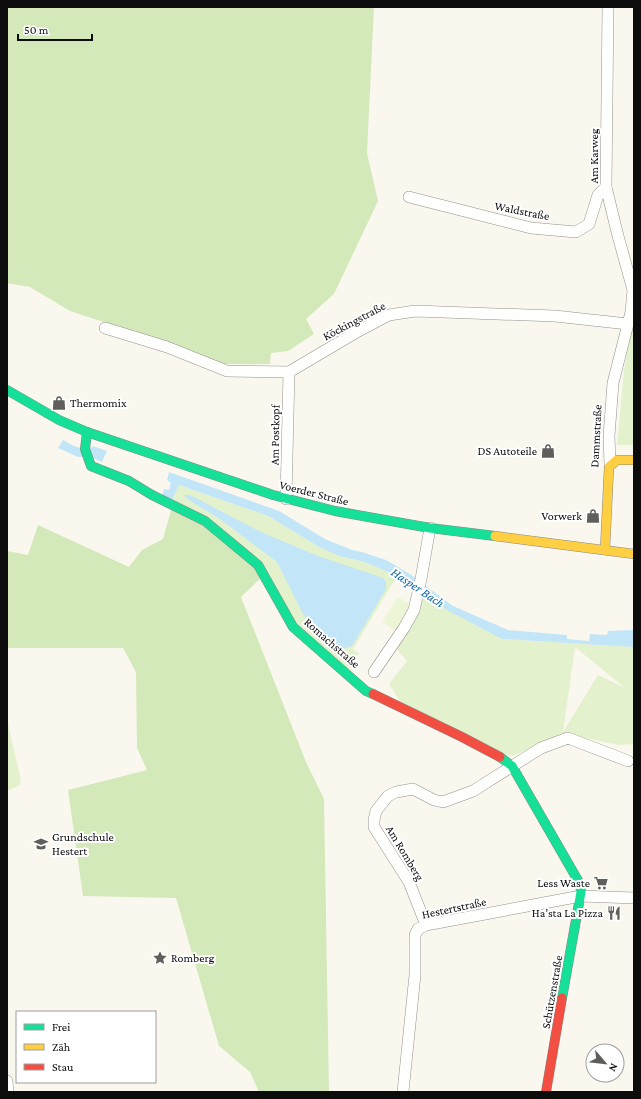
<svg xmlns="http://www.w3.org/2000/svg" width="641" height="1099" font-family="'Crimson Pro',serif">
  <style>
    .green { fill: #e3f1cd; fill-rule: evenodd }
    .forest { fill: #d4e9ba }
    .pitch { fill: #edf5d7 }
    .water { fill: #c2e6f7 }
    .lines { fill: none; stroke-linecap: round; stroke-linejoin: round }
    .street-casing { stroke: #93928e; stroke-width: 12 }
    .fast-casing { stroke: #8a8885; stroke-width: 10 }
    .slow-casing { stroke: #8a8885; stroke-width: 10 }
    .jam-casing { stroke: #8a8885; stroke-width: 10 }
    .street { stroke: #fefefd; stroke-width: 11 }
    .fast { stroke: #16e098; stroke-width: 9 }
    .slow { stroke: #ffcf43; stroke-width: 9 }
    .jam { stroke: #f24e42; stroke-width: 9 }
    .labels { text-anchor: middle; stroke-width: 4; stroke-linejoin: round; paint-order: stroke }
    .street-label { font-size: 12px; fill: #0c0c0c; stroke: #fff }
    .poi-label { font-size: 12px; fill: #0c0c0c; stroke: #fff; text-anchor: end }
    .water-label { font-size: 13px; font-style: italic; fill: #0c66a6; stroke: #fff }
  </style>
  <rect width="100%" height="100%" fill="#faf7ef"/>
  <g class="green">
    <polygon points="634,315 634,445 617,445 624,370"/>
    <polygon points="179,485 268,516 321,548 339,556 365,562 397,576 353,649 359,653 349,669 296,627 264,570 172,500"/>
    <path d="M419 592 502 639 632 647 634 646V744L619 745 562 733 513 756 504 754 403 706 389 684 407 661 395 647ZM575 647 625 688 598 675 563 732Z"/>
    <polygon points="7,719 21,781 20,785 7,791"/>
  </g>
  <g class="forest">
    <polygon points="7,7 374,7 367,153 378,201 334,294 306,319 314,334 288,351 271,353 270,364 219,364 168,343 70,311 30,287 7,283"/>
    <polygon points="172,507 222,537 263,576 241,597 306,762 324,799 329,1092 259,1092 250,1072 219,1046 176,898 83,896 68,790 147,770 137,748 136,672 123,648 7,648 7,551 28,555 38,525 129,567 142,550 163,539"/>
  </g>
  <polygon class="pitch" points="398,597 413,607 397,632 382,622"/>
  <g class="water">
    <path d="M63 440C71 445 78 448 88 450L93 446 107 451 102 462 91 457H78L58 448Z"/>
    <polygon points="169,472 279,511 325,539 352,550 362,552 386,560 410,574 453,606 508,630 567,635 567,639 589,641 590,634 607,635 608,631 634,630 634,646 632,647 502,639 445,609 397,576 365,562 339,556 321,548 268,516 179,485 172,500 162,495 164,489 169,490 171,483 167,480"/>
    <polygon points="183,495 190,495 261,532 318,556 383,578 386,582 386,589 352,646 343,649 317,634 303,614 277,562 220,519 192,502"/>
  </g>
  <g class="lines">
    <defs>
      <g id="street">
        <polyline points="608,7 606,187 618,236 633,290 631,312 613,383 609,436 610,464"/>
        <polyline points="409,197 531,228 576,232 589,224 598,195 606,187"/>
        <polyline points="105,328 167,347 227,371 289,372 355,333 389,315 415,311 555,316 628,324"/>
        <polyline points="286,499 289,372"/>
        <polyline points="374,672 404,628 414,610 421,579 430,528"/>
        <polyline points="426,925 409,882 374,827 374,820 376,811 388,796 396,792 413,789 434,800 443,802 473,791 541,748 568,738 628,761"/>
        <polyline points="7,1081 8,1092"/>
        <polyline points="403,1092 415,975 415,935 418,929 426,925 581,896 634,898"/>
      </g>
      <g id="fast">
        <polyline points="7,390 59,420 87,432 273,495 335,511 430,528 495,536"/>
        <polyline points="87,432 85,449 91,466 129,481 152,495 205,521 258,565 293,627 366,691 373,694"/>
        <polyline points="500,757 512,766 580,884 581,892 562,998"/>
      </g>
      <g id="slow">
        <polyline points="495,536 634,554"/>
        <polyline points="605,550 609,467 617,460 634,460"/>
      </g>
      <g id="jam">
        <polyline points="373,694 462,737 500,757"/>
        <polyline points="546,1092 562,998"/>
      </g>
    </defs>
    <use href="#street" class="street-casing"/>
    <use href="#fast" class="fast-casing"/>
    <use href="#slow" class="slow-casing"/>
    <use href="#jam" class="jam-casing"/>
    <use href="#street" class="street"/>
    <use href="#fast" class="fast"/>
    <use href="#slow" class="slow"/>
    <use href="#jam" class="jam"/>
  </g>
  <defs>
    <symbol id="shop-bare" viewBox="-9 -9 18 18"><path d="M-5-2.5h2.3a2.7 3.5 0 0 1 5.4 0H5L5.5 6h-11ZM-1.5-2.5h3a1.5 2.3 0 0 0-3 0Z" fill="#5f5e5b" stroke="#fff" stroke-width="2.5" paint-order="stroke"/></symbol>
    <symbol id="school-bare" viewBox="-9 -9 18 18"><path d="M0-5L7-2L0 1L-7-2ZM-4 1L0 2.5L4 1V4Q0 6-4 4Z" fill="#5f5e5b" stroke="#fff" stroke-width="2.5" paint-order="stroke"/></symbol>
    <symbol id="supermarket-bare" viewBox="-9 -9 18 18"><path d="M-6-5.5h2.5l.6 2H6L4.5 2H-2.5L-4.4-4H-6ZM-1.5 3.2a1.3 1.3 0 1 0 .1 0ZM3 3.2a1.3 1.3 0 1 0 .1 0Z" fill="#5f5e5b" stroke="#fff" stroke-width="2.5" paint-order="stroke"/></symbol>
    <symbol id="restaurant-bare" viewBox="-9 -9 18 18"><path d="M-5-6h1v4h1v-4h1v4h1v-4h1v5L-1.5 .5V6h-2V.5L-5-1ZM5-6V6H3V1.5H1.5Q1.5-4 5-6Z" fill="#5f5e5b" stroke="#fff" stroke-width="2.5" paint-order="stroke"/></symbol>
    <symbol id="sight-bare" viewBox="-9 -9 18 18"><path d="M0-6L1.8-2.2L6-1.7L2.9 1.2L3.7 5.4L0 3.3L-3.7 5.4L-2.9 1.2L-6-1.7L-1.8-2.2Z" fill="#5f5e5b" stroke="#fff" stroke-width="2.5" paint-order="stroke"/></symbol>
  </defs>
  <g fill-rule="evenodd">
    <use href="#shop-bare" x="49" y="393" width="20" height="20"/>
    <use href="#shop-bare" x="538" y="441" width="20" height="20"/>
    <use href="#shop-bare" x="583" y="506" width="20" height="20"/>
    <use href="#school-bare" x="31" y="834" width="20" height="20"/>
    <use href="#supermarket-bare" x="591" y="873" width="20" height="20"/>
    <use href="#restaurant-bare" x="604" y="903" width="20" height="20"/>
    <use href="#sight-bare" x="150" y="948" width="20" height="20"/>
  </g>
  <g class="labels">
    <g class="street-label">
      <text transform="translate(594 156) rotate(-90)" y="4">Am Karweg</text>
      <text transform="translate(522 211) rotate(11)" y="4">Waldstraße</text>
      <text transform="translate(354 321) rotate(-28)" y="4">Köckingstraße</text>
      <text transform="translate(275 435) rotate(-89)" y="4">Am Postkopf</text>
      <text transform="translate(596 436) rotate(-87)" y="4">Dammstraße</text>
      <text transform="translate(314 493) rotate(14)" y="4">Voerder Straße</text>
      <text transform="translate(332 643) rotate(41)" y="4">Romachstraße</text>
      <text transform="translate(405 853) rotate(59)" y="4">Am Romberg</text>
      <text transform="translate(454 908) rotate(-12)" y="4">Hestertstraße</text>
      <text transform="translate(552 992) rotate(-80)" y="4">Schützenstraße</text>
    </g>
    <g class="poi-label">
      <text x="70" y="407" text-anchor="start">Thermomix</text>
      <text x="537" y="455">DS Autoteile</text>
      <text x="582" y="520">Vorwerk</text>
      <text x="52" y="841" text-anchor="start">Grundschule<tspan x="52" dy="14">Hestert</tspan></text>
      <text x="590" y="887">Less Waste</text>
      <text x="603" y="917">Ha’sta La Pizza</text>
      <text x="171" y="962" text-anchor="start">Romberg</text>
    </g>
    <g class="water-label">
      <text transform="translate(418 587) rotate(34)" y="5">Hasper Bach</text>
    </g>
  </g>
  <rect width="641" height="1099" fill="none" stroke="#0c0c0c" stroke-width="16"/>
  <rect x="16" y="1011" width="140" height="72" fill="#ffffff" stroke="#9e9e9e"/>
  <rect x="24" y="1024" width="20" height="6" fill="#16e098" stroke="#9e9e9e"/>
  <text x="52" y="1031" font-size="12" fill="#0c0c0c">Frei</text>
  <rect x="24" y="1044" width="20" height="6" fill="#ffcf43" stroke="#9e9e9e"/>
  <text x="52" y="1051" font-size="12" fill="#0c0c0c">Zäh</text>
  <rect x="24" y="1064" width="20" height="6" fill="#f24e42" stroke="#9e9e9e"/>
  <text x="52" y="1071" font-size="12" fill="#0c0c0c">Stau</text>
  <g transform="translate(605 1063) rotate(118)"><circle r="19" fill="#ffffff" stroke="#9e9e9e"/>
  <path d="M0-3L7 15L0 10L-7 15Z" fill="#5f5e5b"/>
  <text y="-6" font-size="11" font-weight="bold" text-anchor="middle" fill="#0c0c0c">N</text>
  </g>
  <path d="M18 34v6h74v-6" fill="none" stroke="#0c0c0c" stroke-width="2"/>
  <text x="24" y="34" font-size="12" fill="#0c0c0c" stroke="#ffffff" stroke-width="3" paint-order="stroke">50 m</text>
</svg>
